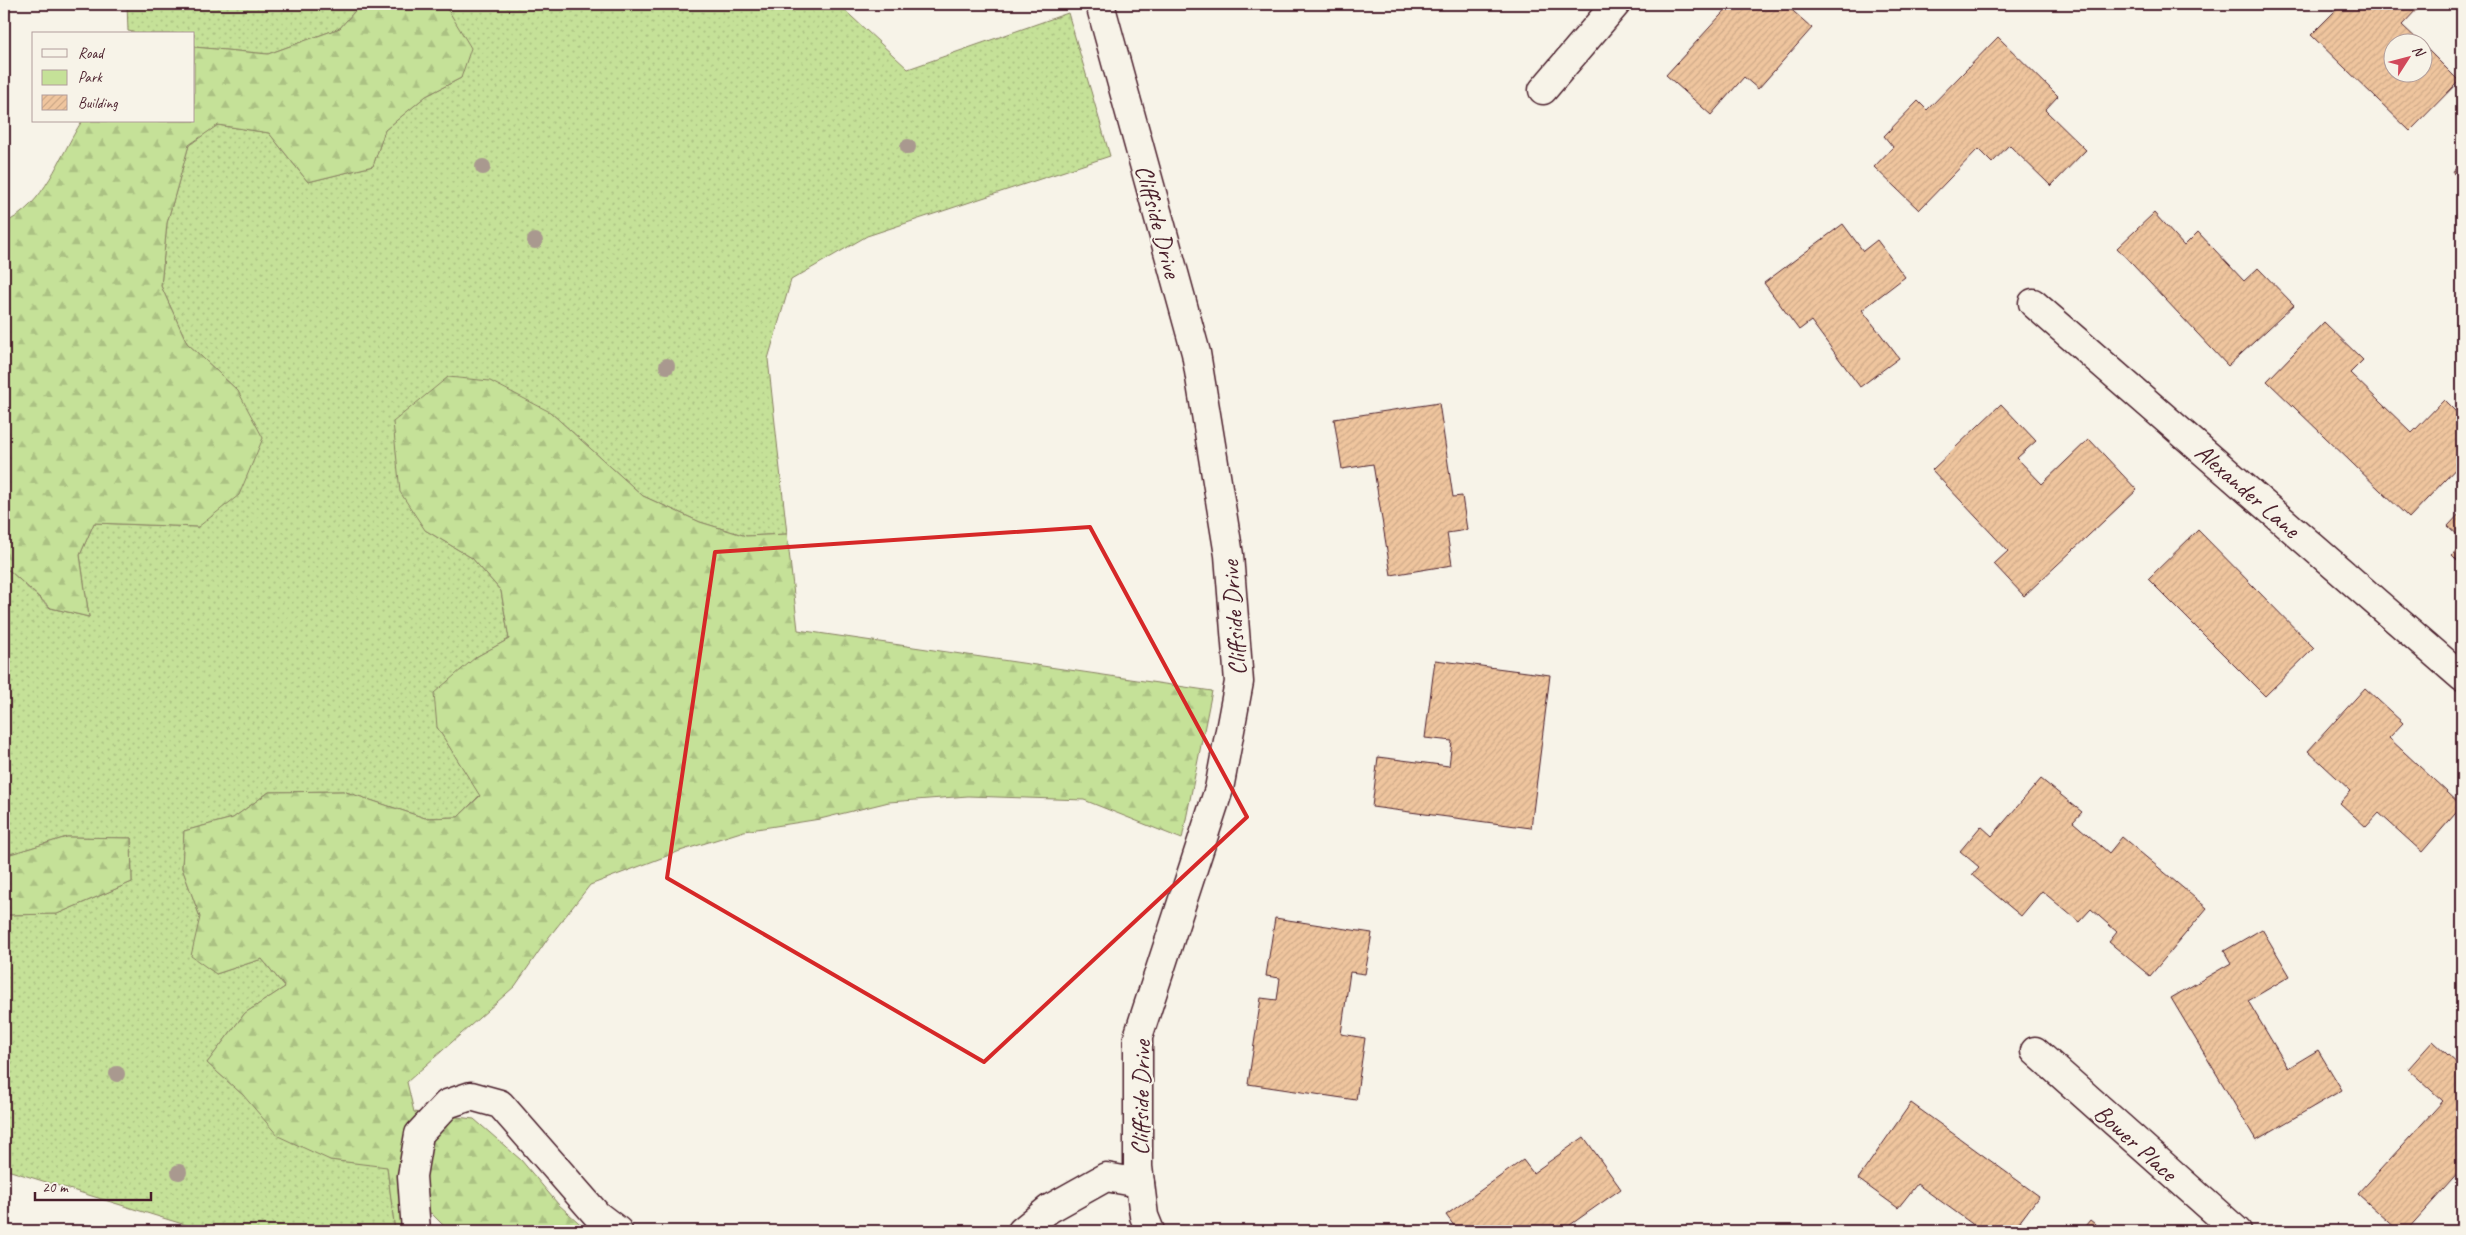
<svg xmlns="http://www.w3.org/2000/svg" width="2466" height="1235" font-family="Caveat,sans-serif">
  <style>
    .green { fill: url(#green-dots); stroke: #888062 }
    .forest { fill: url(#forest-firs); stroke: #888062 }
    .building { fill: url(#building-hatch); stroke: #4a1f2b }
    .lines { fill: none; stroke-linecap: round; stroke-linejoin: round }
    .minor-casing { stroke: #4a1f2b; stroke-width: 31 }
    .minor { stroke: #f7f3e8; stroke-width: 28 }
    .tree { fill: #a9998f }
    .marked { fill: none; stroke: #d62828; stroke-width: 4; stroke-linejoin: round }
    .labels { text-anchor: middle; stroke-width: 4.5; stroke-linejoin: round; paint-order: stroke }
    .street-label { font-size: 25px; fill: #4a1f2b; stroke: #f7f3e8 }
  </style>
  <defs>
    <pattern id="green-dots" width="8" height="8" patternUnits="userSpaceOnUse" patternTransform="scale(1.25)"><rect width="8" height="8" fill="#c5e198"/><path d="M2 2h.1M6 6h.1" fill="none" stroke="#abc183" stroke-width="1.8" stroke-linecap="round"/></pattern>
    <pattern id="forest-firs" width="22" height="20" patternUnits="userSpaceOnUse" patternTransform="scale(1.25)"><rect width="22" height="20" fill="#c5e198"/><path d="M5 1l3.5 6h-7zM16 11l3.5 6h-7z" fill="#abc183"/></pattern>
    <pattern id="building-hatch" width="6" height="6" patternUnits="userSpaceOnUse" patternTransform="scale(1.25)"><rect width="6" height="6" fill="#efc59e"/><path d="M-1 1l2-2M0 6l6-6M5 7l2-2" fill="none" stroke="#cea988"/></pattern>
  </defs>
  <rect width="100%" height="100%" fill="#f7f3e8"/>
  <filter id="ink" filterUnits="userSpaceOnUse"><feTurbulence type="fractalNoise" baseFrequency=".02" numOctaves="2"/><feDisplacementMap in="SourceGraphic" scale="10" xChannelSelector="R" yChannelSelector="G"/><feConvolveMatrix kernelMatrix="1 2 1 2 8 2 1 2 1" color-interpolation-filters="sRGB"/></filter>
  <g filter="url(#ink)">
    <g class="green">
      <polygon points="127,4 361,4 340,28 268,54 194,47 194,34 141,34 128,31"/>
      <polygon points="441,4 838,4 908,69 1068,13 1110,156 867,236 791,280 768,359 787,534 746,536 700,522 643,496 550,412 425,530 472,558 501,591 509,639 476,657 437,727 480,795 458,817 425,818 343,791 269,792 233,818 184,831 182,868 200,917 216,974 262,959 285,987 245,1013 207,1063 243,1095 330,1160 387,1166 395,1231 189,1231 189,1226 4,1169 4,915 57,914 132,882 131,838 67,837 4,856 4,570 9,570 50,608 89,617 80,555 94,523 198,527 238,391 187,343 161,286 167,223 189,145 217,125 269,133 308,182 373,166 385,130 426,96 461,78 450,13"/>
    </g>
    <g class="forest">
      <path d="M361 4H441L450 13 471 48 461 78 426 96 385 130 373 166 308 182 269 133 218 125 189 145 167 223 161 286 187 343 238 391 263 438 239 495 198 527 94 523 80 555 89 617 51 608 9 570H4V223C45 206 59 156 82 121H194V47L268 54 340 28Z"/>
      <polygon points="448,377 490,381 550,412 643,496 700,522 746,536 787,534 798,630 1212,691 1182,839 1084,800 968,796 889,802 820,819 744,831 680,851 590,885 549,937 515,986 407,1082 414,1112 474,1119 521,1160 558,1204 588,1231 449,1231 431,1213 407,1231 395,1231 387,1167 330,1160 278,1136 243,1095 207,1063 245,1013 285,987 262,959 216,974 191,956 200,917 182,868 184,831 233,818 269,792 343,791 425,818 458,817 480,796 437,727 434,693 476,657 509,639 501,591 472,558 425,530 400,492 393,422"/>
      <polygon points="67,837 131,838 132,882 57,914 4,915 4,856"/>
    </g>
    <g class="building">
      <polygon points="1731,4 1785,4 1812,28 1758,89 1744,77 1711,115 1666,75"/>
      <polygon points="2342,4 2413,4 2418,8 2402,25 2420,42 2394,42 2394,72 2424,72 2424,46 2459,81 2410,131 2311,35"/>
      <polygon points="1998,37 2058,96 2045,110 2086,150 2051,186 2009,145 1992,163 1978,149 1919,210 1874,167 1893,147 1884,136 1918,101 1927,110"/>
      <polygon points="2462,157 2462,178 2453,173"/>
      <polygon points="2154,213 2184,246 2198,232 2244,281 2258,268 2294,305 2228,366 2117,248"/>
      <polygon points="1843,224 1863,251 1877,240 1905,277 1862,310 1899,358 1860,387 1811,321 1799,330 1764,283"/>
      <polygon points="2324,322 2363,360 2350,373 2412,433 2444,400 2462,418 2462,462 2409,518 2267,381"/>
      <polygon points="1439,403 1453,497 1462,496 1467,530 1447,533 1452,565 1391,575 1373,464 1342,469 1334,419"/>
      <polygon points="2001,404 2036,441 2017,458 2042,484 2089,439 2137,490 2024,596 1994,564 2008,551 1932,470"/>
      <polygon points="2462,511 2462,539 2448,526"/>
      <polygon points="2198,530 2314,648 2265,696 2148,579"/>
      <polygon points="2462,544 2462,565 2452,555"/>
      <polygon points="1435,660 1550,675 1531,828 1372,807 1378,757 1449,766 1452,741 1425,738"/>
      <polygon points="2365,688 2403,723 2389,738 2462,806 2422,852 2379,813 2366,827 2340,803 2351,791 2308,751"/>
      <polygon points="2041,779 2082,812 2073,822 2109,853 2122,837 2207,908 2150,976 2109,942 2117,932 2091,909 2079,922 2042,891 2021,916 1972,875 1979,867 1960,851 1981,826 1992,836"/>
      <polygon points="1275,918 1372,933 1365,974 1350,972 1341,1034 1365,1038 1356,1100 1248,1084 1261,998 1277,1000 1280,978 1266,976"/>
      <polygon points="2262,929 2290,976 2248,1001 2288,1068 2318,1050 2342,1090 2256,1140 2171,998 2231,963 2224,951"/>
      <polygon points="2433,1041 2462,1068 2462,1169 2406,1231 2399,1231 2358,1194 2443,1101 2408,1069"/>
      <polygon points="1911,1103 2039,1196 2013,1231 1982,1231 1917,1184 1898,1208 1858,1179"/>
      <polygon points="1584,1137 1621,1189 1570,1225 1572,1231 1458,1231 1446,1215 1523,1160 1533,1173"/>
      <polygon points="2090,1220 2104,1231 2081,1231"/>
    </g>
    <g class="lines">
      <defs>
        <g id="minor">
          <polyline points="1100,4 1196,353 1229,555 1239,682 1219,789 1138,1037 1138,1167 1144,1216 1150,1231"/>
          <polyline points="1543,90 1616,4"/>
          <polyline points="2033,303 2462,677"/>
          <polyline points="2035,1051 2237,1231"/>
          <polyline points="416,1231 412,1176 419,1134 447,1104 471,1096 500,1104 597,1215 618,1231"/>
          <polyline points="1022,1231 1049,1209 1106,1177 1140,1183"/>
        </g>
      </defs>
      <use href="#minor" class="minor-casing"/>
      <use href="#minor" class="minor"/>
    </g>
    <g class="tree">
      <circle cx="908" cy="147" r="8"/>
      <circle cx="483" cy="167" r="8"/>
      <circle cx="535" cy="241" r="8"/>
      <circle cx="667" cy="366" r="8"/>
      <circle cx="117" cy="1074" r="8"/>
      <circle cx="179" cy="1172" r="8"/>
    </g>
  </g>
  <path class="marked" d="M1090 527 1247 817 984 1062 667 878 715 552Z"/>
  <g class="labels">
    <g class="street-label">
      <text transform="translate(1159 221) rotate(75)" y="9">Cliffside Drive</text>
      <text transform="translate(2248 490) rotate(41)" y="9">Alexander Lane</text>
      <text transform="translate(1233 618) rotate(-94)" y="9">Cliffside Drive</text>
      <text transform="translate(1140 1098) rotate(-89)" y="9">Cliffside Drive</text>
      <text transform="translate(2136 1142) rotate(42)" y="9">Bower Place</text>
    </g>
  </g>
  <rect width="2466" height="1235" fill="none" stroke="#f7f3e8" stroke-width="20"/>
  <rect x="10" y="10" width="2446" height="1215" fill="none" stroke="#4a1f2b" stroke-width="2" filter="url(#ink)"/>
  <rect x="32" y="32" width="162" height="90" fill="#f7f3e8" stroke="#b29e9c"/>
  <rect x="42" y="49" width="25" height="8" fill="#f7f3e8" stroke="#b29e9c"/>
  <text x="78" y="58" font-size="15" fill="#4a1f2b">Road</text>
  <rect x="42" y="70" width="25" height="15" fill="#c5e198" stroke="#b29e9c"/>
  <text x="78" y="82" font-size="15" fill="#4a1f2b">Park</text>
  <rect x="42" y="95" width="25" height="15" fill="url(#building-hatch)" stroke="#b29e9c"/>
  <text x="78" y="108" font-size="15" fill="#4a1f2b">Building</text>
  <g transform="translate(2408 58) rotate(54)"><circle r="24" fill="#f7f3e8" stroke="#b29e9c"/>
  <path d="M0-4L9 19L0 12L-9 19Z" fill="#d1495b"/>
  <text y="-8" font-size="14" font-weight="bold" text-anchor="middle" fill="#4a1f2b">N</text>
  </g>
  <path d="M35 1192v8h116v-8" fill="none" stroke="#4a1f2b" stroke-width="2.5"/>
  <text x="42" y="1192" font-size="15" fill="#4a1f2b" stroke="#f7f3e8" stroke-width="4" paint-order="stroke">20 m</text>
</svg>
